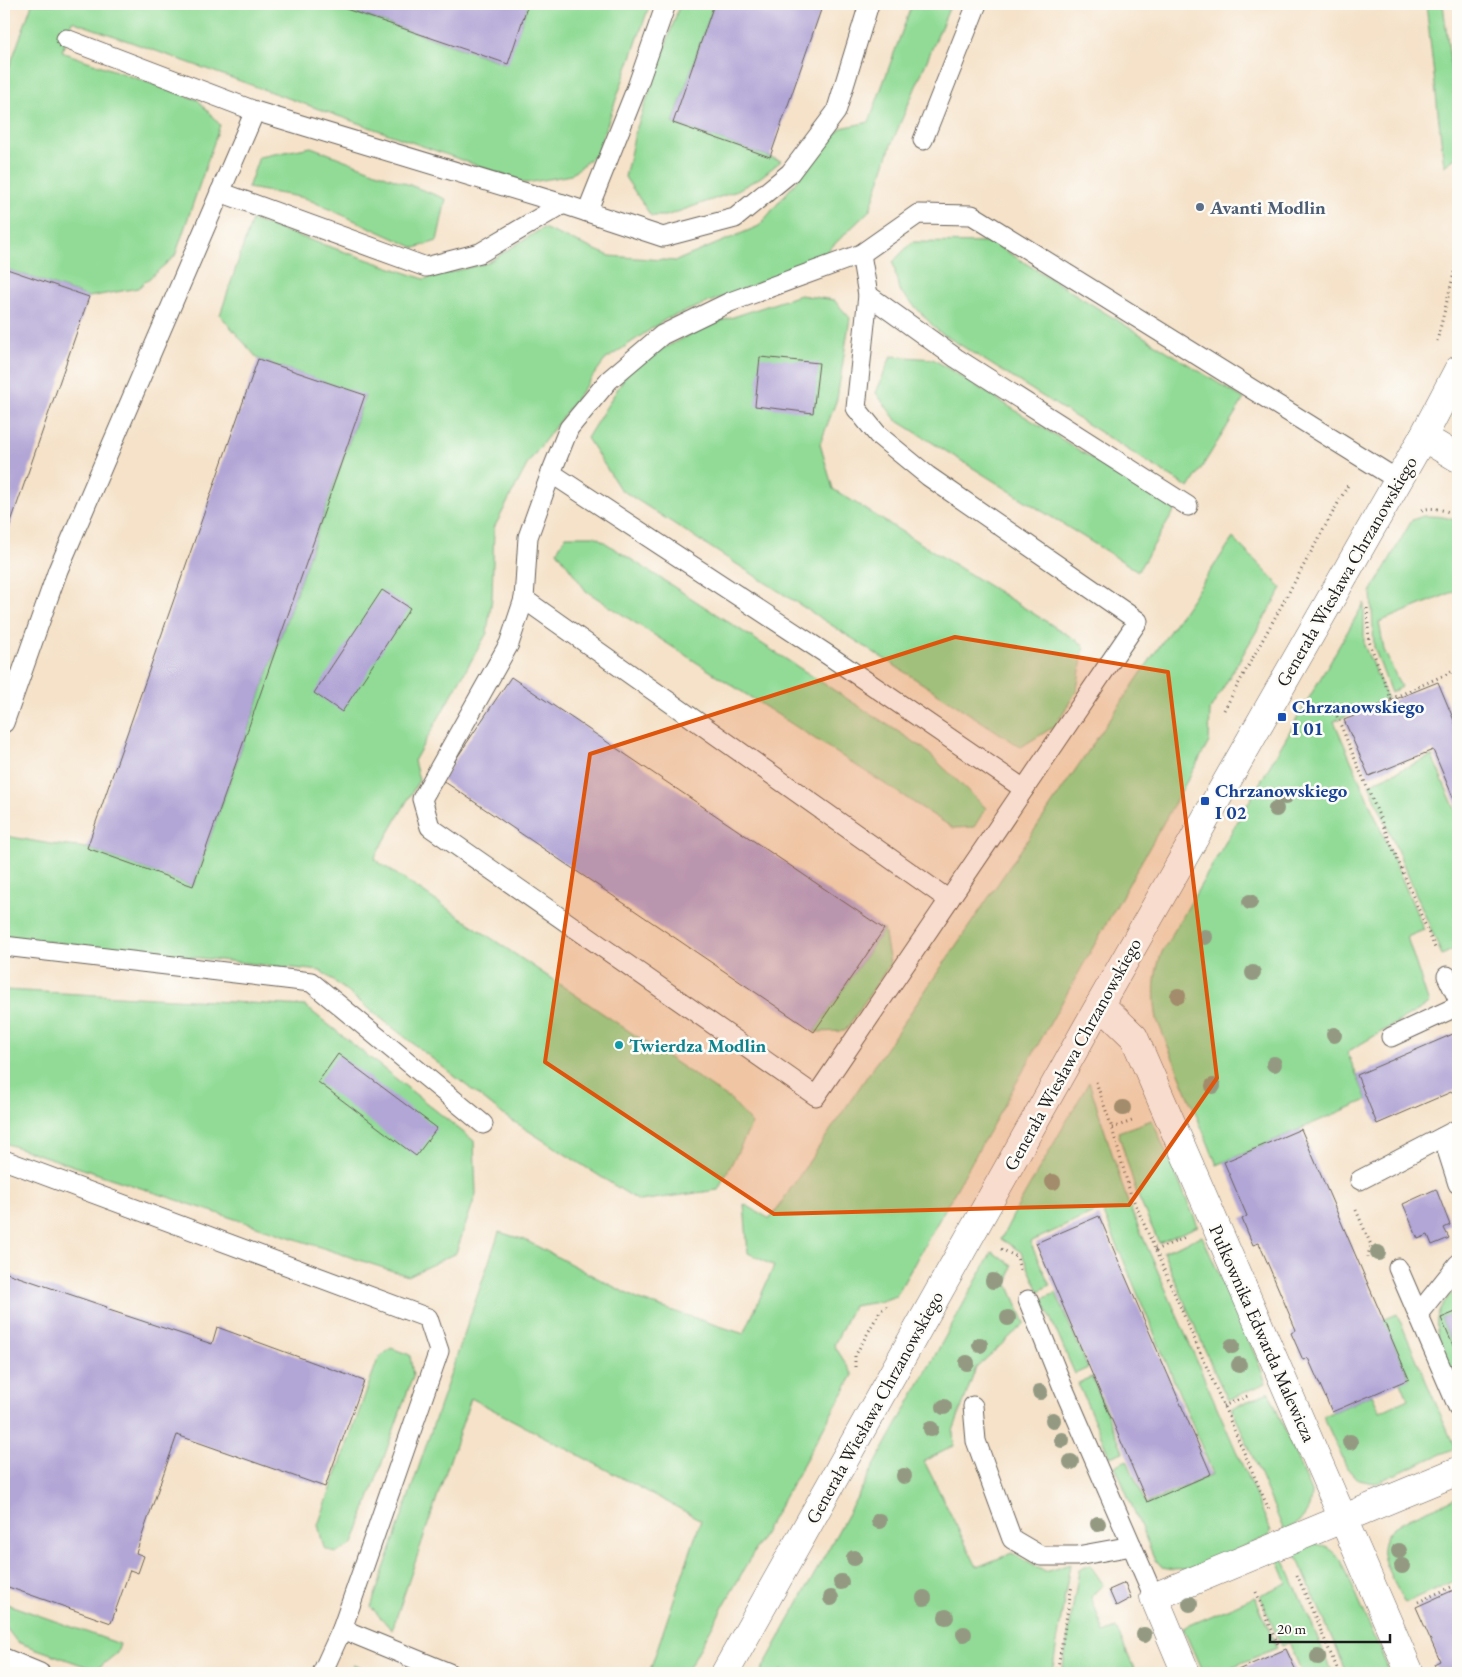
<svg xmlns="http://www.w3.org/2000/svg" width="1462" height="1677" font-family="'EB Garamond',serif">
  <style>
    .green { fill: #91db96; stroke: #567c59 }
    .building { fill: #b2a6d6 }
    .lines { fill: none; stroke-linecap: round; stroke-linejoin: round }
    .service-casing { stroke: #686159; stroke-width: 21 }
    .minor-casing { stroke: #686159; stroke-width: 29 }
    .tertiary-casing { stroke: #686159; stroke-width: 29 }
    .path { stroke: #686159; stroke-width: 3; stroke-dasharray: 1 4; stroke-linecap: butt }
    .service { stroke: #fff; stroke-width: 19 }
    .minor { stroke: #fff; stroke-width: 28 }
    .tertiary { stroke: #fff; stroke-width: 28 }
    .tree { fill: #949a82 }
    .marked { fill: #de560d; fill-opacity: 0.2; stroke: #de560d; stroke-width: 4; stroke-linejoin: round }
    .service-dot { fill: #5c6f8a; stroke: #fdfcf7; stroke-width: 2 }
    .transit-dot { fill: #1a4fb4; stroke: #fdfcf7; stroke-width: 2 }
    .culture-dot { fill: #0f9aa8; stroke: #fdfcf7; stroke-width: 2 }
    .labels { text-anchor: middle; stroke-width: 5; stroke-linejoin: round; paint-order: stroke }
    .service-label { font-size: 19px; font-weight: bold; fill: #4e5e75; stroke: #fdfcf7; text-anchor: start }
    .street-label { font-size: 19px; fill: #1c1c1c; stroke: #fdfcf7 }
    .transit-label { font-size: 19px; font-weight: bold; fill: #164399; stroke: #fdfcf7; text-anchor: start }
    .culture-label { font-size: 19px; font-weight: bold; fill: #0d838f; stroke: #fdfcf7; text-anchor: start }
  </style>
  <rect width="100%" height="100%" fill="#fdfcf7"/>
  <filter id="ink" filterUnits="userSpaceOnUse"><feTurbulence type="fractalNoise" baseFrequency=".02" numOctaves="2"/><feDisplacementMap in="SourceGraphic" scale="10" xChannelSelector="R" yChannelSelector="G"/><feConvolveMatrix kernelMatrix="1 2 1 2 8 2 1 2 1" color-interpolation-filters="sRGB"/></filter>
  <filter id="wash" filterUnits="userSpaceOnUse"><feTurbulence type="fractalNoise" baseFrequency=".0096" numOctaves="4" result="noise"/><feDisplacementMap in="SourceGraphic" scale="20" xChannelSelector="R" yChannelSelector="G"/><feGaussianBlur stdDeviation="1.12" result="paint"/><feColorMatrix in="noise" values="0 0 0 0 0 0 0 0 0 0 0 0 0 0 0 0 0 1.4 0 .05"/><feComposite in="paint" operator="in"/></filter>
  <g filter="url(#wash)">
    <rect width="100%" height="100%" fill="#f5e2c9"/>
    <g class="green">
      <polygon points="32,4 330,4 507,64 528,4 650,4 597,153 571,175 526,183 72,21 62,52 198,100 220,125 175,256 138,288 89,297 4,268 4,82"/>
      <polygon points="680,4 714,4 673,123 781,161 761,177 734,192 666,216 651,216 625,177 635,133"/>
      <polygon points="912,4 951,4 891,145 870,210 818,260 666,319 605,360 528,463 494,528 492,598 487,633 414,761 419,780 374,859 731,1100 752,1124 718,1190 639,1201 505,1116 321,971 4,937 4,848 6,836 50,844 87,848 193,886 365,396 258,359 220,315 252,220 424,279 487,263 543,228 610,256 676,261 759,226 841,128 869,122"/>
      <polygon points="1426,4 1443,4 1458,125 1458,156 1444,166"/>
      <polygon points="311,147 446,199 437,241 415,248 305,198 248,188 259,157"/>
      <polygon points="912,242 993,243 1244,399 1189,488 938,331 899,290 893,262"/>
      <polygon points="800,295 834,300 850,318 837,399 820,444 833,489 1084,645 1077,690 1055,726 1021,747 620,489 587,438 633,364 709,325"/>
      <polygon points="891,356 933,359 1175,510 1138,571 896,420 876,393"/>
      <path d="M1423 516C1435 516 1447 516 1458 522V590L1379 622 1384 650 1401 687 1391 693 1374 647 1371 592 1412 520Z"/>
      <polygon points="566,536 595,536 922,747 986,808 974,827 953,828 586,591 557,551"/>
      <polygon points="1233,538 1282,588 1210,710 1209,742 896,1296 879,1302 853,1306 834,1345 853,1375 686,1673 649,1673 701,1520 471,1398 392,1630 371,1607 499,1232 525,1240 639,1300 744,1334 774,1266 748,1253 744,1204 770,1219"/>
      <path d="M1364 603V645L1387 698 1334 721 1424 930 1407 937 1429 1004 1347 1052 1367 1100 1217 1165 1157 1020C1153 995 1153 975 1162 952Z"/>
      <polygon points="1432,756 1458,816 1458,947 1442,955 1369,784"/>
      <polygon points="884,929 890,964 845,1031 814,1032"/>
      <polygon points="4,990 305,1006 474,1141 476,1194 456,1253 408,1276 4,1143"/>
      <polygon points="1089,1082 1128,1203 1271,1531 1269,1536 1190,1569 1173,1570 1162,1568 1155,1560 1115,1466 1127,1460 1146,1504 1213,1474 1102,1209 1030,1242 1050,1285 1039,1291 1021,1252 1001,1239 1018,1206"/>
      <polygon points="1152,1120 1198,1226 1159,1243 1137,1194 1118,1132"/>
      <polygon points="1202,1236 1259,1364 1266,1383 1228,1400 1214,1371 1163,1252"/>
      <polygon points="992,1252 1012,1265 1008,1284 1025,1323 976,1368 953,1431 954,1446 924,1461 977,1567 1012,1553 1045,1572 1070,1564 1052,1673 788,1673 782,1670 780,1673 760,1673"/>
      <path d="M1458 1288V1311L1441 1318 1458 1357V1384C1442 1347 1419 1320 1458 1288Z"/>
      <polygon points="1056,1293 1088,1368 1075,1374 1042,1299"/>
      <polygon points="1397,1314 1455,1448 1375,1483 1358,1480 1347,1468 1323,1416 1372,1395 1380,1412 1408,1399 1401,1382 1409,1378 1383,1320"/>
      <polygon points="391,1348 410,1355 413,1376 353,1544 336,1553 324,1548 318,1525 378,1359"/>
      <polygon points="1092,1377 1123,1452 1110,1457 1078,1383"/>
      <path d="M1269 1392 1311 1492C1310 1515 1303 1520 1284 1531L1232 1408Z"/>
      <path d="M1458 1497V1579L1405 1603C1398 1589 1385 1569 1383 1554 1382 1547 1385 1537 1389 1532 1399 1519 1442 1505 1458 1497Z"/>
      <path d="M1312 1543C1325 1545 1332 1550 1341 1560L1390 1673H1347L1293 1548Z"/>
      <polygon points="1281,1554 1333,1673 1302,1673 1289,1642 1281,1646 1260,1595 1287,1583 1276,1556"/>
      <polygon points="1090,1565 1103,1584 1091,1597 1104,1633 1116,1628 1136,1673 1062,1673 1079,1570"/>
      <polygon points="1255,1597 1277,1648 1217,1673 1203,1673 1183,1628"/>
      <polygon points="4,1603 120,1644 117,1653 96,1670 17,1642 4,1625"/>
      <polygon points="353,1664 377,1673 378,1673 350,1673"/>
    </g>
    <g id="blocks">
      <g class="building">
        <polygon points="331,4 528,4 508,64"/>
        <polygon points="714,4 823,4 770,157 673,123"/>
        <polygon points="4,268 89,297 4,542"/>
        <polygon points="760,357 819,363 813,413 755,406"/>
        <polygon points="258,359 365,395 193,886 87,848"/>
        <polygon points="382,590 410,608 342,712 314,693"/>
        <polygon points="511,677 884,929 814,1032 442,780"/>
        <polygon points="1438,682 1458,730 1458,809 1433,750 1369,776 1344,720"/>
        <polygon points="1453,1034 1458,1047 1458,1089 1377,1124 1357,1075"/>
        <polygon points="338,1054 437,1128 416,1156 318,1082"/>
        <polygon points="1301,1129 1409,1379 1332,1412 1308,1358 1303,1360 1291,1333 1296,1330 1259,1243 1253,1245 1242,1219 1247,1216 1224,1162"/>
        <polygon points="1436,1189 1450,1225 1444,1228 1449,1238 1432,1245 1428,1235 1418,1239 1403,1204"/>
        <polygon points="1099,1216 1211,1474 1147,1502 1036,1243"/>
        <polygon points="4,1272 107,1307 106,1309 212,1344 217,1327 364,1381 325,1487 177,1435 136,1553 144,1556 138,1573 130,1570 111,1623 8,1587 7,1588 4,1587"/>
        <polygon points="1458,1311 1458,1357 1441,1318"/>
        <polygon points="1125,1583 1131,1598 1116,1606 1109,1590"/>
        <polygon points="1458,1588 1458,1673 1438,1673 1434,1664 1440,1661 1416,1607"/>
        <polygon points="1286,1649 1297,1673 1231,1673"/>
      </g>
    </g>
  </g>
  <g filter="url(#ink)">
    <use href="#blocks" fill-opacity="0" stroke="#686159" stroke-width="1"/>
    <g class="lines">
      <defs>
        <g id="service">
          <polyline points="66,39 255,111 563,204 663,237 735,218 790,173 836,112 869,4"/>
          <polyline points="923,140 977,4"/>
          <polyline points="220,192 426,267 480,253 563,204"/>
          <polyline points="587,212 637,87 666,4"/>
          <polyline points="868,295 956,358 1188,506"/>
          <polyline points="551,473 528,537 524,599 949,900"/>
          <polyline points="524,599 509,644 422,799 430,827 816,1096 1138,621 928,476 878,435 856,408 868,295 861,254"/>
          <polyline points="4,723 58,570 255,111"/>
          <polyline points="1024,789 828,655 551,473 569,428 609,380 662,335 730,302 861,254 918,214 972,215 1398,480"/>
          <polyline points="4,946 311,982 483,1124"/>
          <polyline points="1447,976 1458,999"/>
          <polyline points="1391,1037 1458,1006"/>
          <polyline points="1443,1137 1458,1184"/>
          <polyline points="4,1160 428,1318 439,1351 342,1629 449,1673"/>
          <polyline points="1360,1180 1458,1129"/>
          <polyline points="1398,1268 1458,1407"/>
          <polyline points="1028,1300 1062,1385 1154,1597"/>
          <polyline points="1418,1314 1458,1264"/>
          <polyline points="973,1406 976,1441 1012,1539 1041,1556 1077,1556 1132,1546"/>
          <polyline points="4,1658 40,1673"/>
          <polyline points="322,1673 342,1629"/>
        </g>
        <g id="minor">
          <polyline points="1423,437 1458,458"/>
          <polyline points="1100,1004 1134,1037 1410,1673"/>
          <polyline points="1186,1673 1154,1597 1458,1471"/>
        </g>
        <polyline id="tertiary" points="725,1673 1100,1004 1423,437 1458,370"/>
      </defs>
      <use href="#service" class="service-casing"/>
      <use href="#minor" class="minor-casing"/>
      <use href="#tertiary" class="tertiary-casing"/>
      <g class="path">
        <polyline points="1437,341 1458,257"/>
        <path d="M1422 510C1432 506 1449 511 1458 516"/>
        <polyline points="1367,608 1369,641 1391,699 1458,669"/>
        <polyline points="1333,707 1435,948"/>
        <polyline points="1224,710 1348,485"/>
        <polyline points="1096,1082 1112,1128 1130,1192 1270,1512"/>
        <polyline points="1112,1128 1132,1121"/>
        <polyline points="1356,1210 1371,1245 1368,1255 1368,1257"/>
        <polyline points="1001,1249 1017,1257 1020,1270"/>
        <polyline points="1155,1250 1185,1238"/>
        <polyline points="855,1367 855,1356 880,1311 889,1305"/>
        <polyline points="1223,1406 1250,1395"/>
        <polyline points="1297,1575 1339,1673"/>
        <polyline points="1256,1592 1278,1644"/>
        <polyline points="1418,1602 1458,1584"/>
        <polyline points="1057,1673 1072,1585"/>
      </g>
      <use href="#service" class="service"/>
      <use href="#minor" class="minor"/>
      <use href="#tertiary" class="tertiary"/>
    </g>
    <g class="tree">
      <circle cx="1285" cy="797" r="8"/>
      <circle cx="1276" cy="809" r="8"/>
      <circle cx="1250" cy="902" r="8"/>
      <circle cx="1205" cy="937" r="8"/>
      <circle cx="1253" cy="973" r="8"/>
      <circle cx="1178" cy="996" r="8"/>
      <circle cx="1334" cy="1035" r="8"/>
      <circle cx="1274" cy="1064" r="8"/>
      <circle cx="1213" cy="1086" r="8"/>
      <circle cx="1123" cy="1108" r="8"/>
      <circle cx="1053" cy="1182" r="8"/>
      <circle cx="1378" cy="1253" r="8"/>
      <circle cx="993" cy="1281" r="8"/>
      <circle cx="1008" cy="1318" r="8"/>
      <circle cx="980" cy="1345" r="8"/>
      <circle cx="1232" cy="1346" r="8"/>
      <circle cx="967" cy="1363" r="8"/>
      <circle cx="1239" cy="1365" r="8"/>
      <circle cx="1040" cy="1392" r="8"/>
      <circle cx="944" cy="1407" r="8"/>
      <circle cx="1053" cy="1420" r="8"/>
      <circle cx="931" cy="1429" r="8"/>
      <circle cx="1062" cy="1440" r="8"/>
      <circle cx="1350" cy="1442" r="8"/>
      <circle cx="1071" cy="1462" r="8"/>
      <circle cx="904" cy="1476" r="8"/>
      <circle cx="879" cy="1521" r="8"/>
      <circle cx="1098" cy="1524" r="8"/>
      <circle cx="1399" cy="1551" r="8"/>
      <circle cx="854" cy="1558" r="8"/>
      <circle cx="1402" cy="1566" r="8"/>
      <circle cx="841" cy="1582" r="8"/>
      <circle cx="831" cy="1598" r="8"/>
      <circle cx="924" cy="1598" r="8"/>
      <circle cx="1190" cy="1604" r="8"/>
      <circle cx="946" cy="1617" r="8"/>
      <circle cx="964" cy="1634" r="8"/>
      <circle cx="1144" cy="1635" r="8"/>
      <circle cx="1318" cy="1657" r="8"/>
    </g>
  </g>
  <path class="marked" d="M955 637 1168 672 1217 1078 1129 1205 774 1214 545 1062 590 754Z"/>
  <circle class="service-dot" cx="1200" cy="207" r="5"/>
  <g class="transit-dot">
    <rect x="1277" y="712" width="10" height="10" rx="2.5"/>
    <rect x="1200" y="796" width="10" height="10" rx="2.5"/>
  </g>
  <circle class="culture-dot" cx="619" cy="1045" r="5"/>
  <g class="labels">
    <g class="service-label">
      <text x="1210" y="214">Avanti Modlin</text>
    </g>
    <g class="street-label">
      <text transform="translate(1346 571) rotate(-60)" y="7">Generała Wiesława Chrzanowskiego</text>
      <text transform="translate(1072 1054) rotate(-61)" y="7">Generała Wiesława Chrzanowskiego</text>
      <text transform="translate(1263 1333) rotate(66)" y="7">Pułkownika Edwarda Malewicza</text>
      <text transform="translate(874 1407) rotate(-61)" y="7">Generała Wiesława Chrzanowskiego</text>
    </g>
    <g class="transit-label">
      <text x="1292" y="713">Chrzanowskiego<tspan x="1292" dy="22">I 01</tspan></text>
      <text x="1215" y="797">Chrzanowskiego<tspan x="1215" dy="22">I 02</tspan></text>
    </g>
    <g class="culture-label">
      <text x="629" y="1052">Twierdza Modlin</text>
    </g>
  </g>
  <rect width="1462" height="1677" fill="none" stroke="#fdfcf7" stroke-width="20"/>
  <path d="M1270 1634v8h120v-8" fill="none" stroke="#1c1c1c" stroke-width="2.5"/>
  <text x="1277" y="1634" font-size="15" fill="#1c1c1c" stroke="#fdfcf7" stroke-width="4" paint-order="stroke">20 m</text>
</svg>
